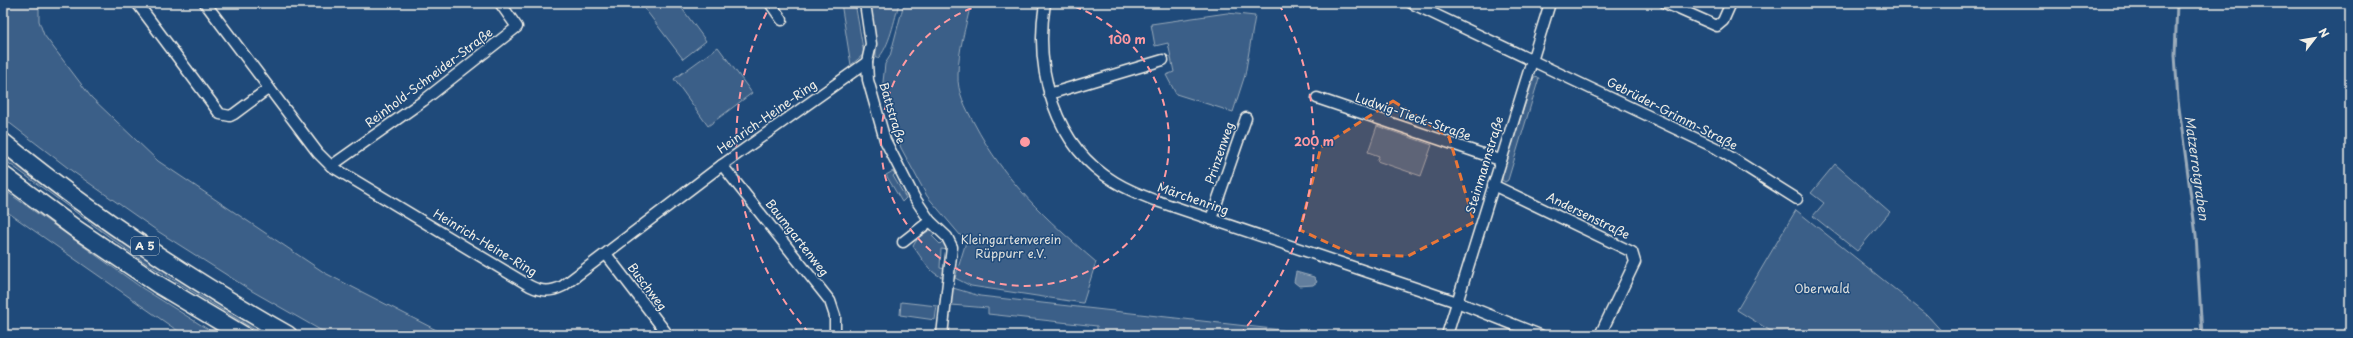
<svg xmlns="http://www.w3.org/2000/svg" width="2353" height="338" font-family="'Playpen Sans',sans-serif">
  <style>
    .green { fill: #3a5f88; stroke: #97a8b8 }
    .water { fill: #627e9d; stroke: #9cacbb }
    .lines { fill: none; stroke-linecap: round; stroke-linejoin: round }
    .stream { stroke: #9cacbb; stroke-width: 3 }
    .street-casing { stroke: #f4f1e8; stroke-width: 13 }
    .highway-casing { stroke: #f4f1e8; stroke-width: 20 }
    .street { stroke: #1f4a7a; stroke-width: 10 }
    .highway { stroke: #1f4a7a; stroke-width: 17 }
    .marked { fill: #ea7738; fill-opacity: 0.2; stroke: #ea7738; stroke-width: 3; stroke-dasharray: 8 5; stroke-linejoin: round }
    .ring { fill: none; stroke: #ff9aa2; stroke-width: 2; stroke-dasharray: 7 5 }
    .labels { text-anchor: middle; stroke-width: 3; stroke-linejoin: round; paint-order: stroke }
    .shield { fill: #1f4a7a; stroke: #b4bfc7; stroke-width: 1 }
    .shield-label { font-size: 11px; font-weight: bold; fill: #f4f1e8 }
    .street-label { font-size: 12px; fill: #f4f1e8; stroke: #1f4a7a }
    .park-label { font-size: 12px; fill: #e1e2de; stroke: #1f4a7a }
    .water-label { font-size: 13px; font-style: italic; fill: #dee0dd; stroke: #1f4a7a }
    .centre { fill: #ff9aa2; stroke: #1f4a7a; stroke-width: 2 }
    .ring-label { font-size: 12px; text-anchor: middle; font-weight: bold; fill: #ff9aa2; stroke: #1f4a7a; stroke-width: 3; stroke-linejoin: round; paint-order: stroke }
  </style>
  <rect width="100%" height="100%" fill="#1f4a7a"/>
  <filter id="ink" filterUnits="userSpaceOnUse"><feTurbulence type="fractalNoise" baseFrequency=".025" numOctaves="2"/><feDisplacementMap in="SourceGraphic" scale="8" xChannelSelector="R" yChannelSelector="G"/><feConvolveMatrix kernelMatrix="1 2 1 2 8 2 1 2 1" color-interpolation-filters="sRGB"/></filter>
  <g filter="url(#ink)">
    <g class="green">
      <polygon points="3,3 39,3 39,21 44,35 91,97 158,161 325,273 446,335 329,335 252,291 159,232 72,171 3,118"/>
      <polygon points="652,3 678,3 706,41 683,59 645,9"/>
      <polygon points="841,3 855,3 864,54 851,65"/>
      <path d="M870 3H899C895 18 889 48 878 58H876V40Z"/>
      <path d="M904 3H971C966 26 958 51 958 75 957 92 966 108 974 123 1005 182 1046 219 1096 262L1083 303 971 286 955 278 966 242 927 196 901 148 888 113 883 82 885 64 890 56Z"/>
      <polygon points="1227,13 1255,16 1245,75 1233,112 1176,94 1166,75 1174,72 1168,43 1155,46 1151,24"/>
      <polygon points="718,47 752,93 708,126 674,79"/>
      <polygon points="1534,77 1539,78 1508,180 1505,182 1502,180 1502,175"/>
      <polygon points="1377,126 1432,145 1421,176 1377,161 1379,156 1368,152"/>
      <polygon points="3,154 128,246 269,335 263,335 141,260 3,159"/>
      <polygon points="1835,164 1890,212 1857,251 1813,216 1824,203 1811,193"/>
      <polygon points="893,171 895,174 893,176 906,198 902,202 886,175"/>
      <polygon points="3,189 142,288 217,335 187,335 175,329 3,209"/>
      <polygon points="1796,210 1927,315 1945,335 1777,335 1737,310"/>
      <path d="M931 229 937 231 932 236 940 244 944 240 948 250 941 249 940 268 946 269 945 278C930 275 922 258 913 246L918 238Z"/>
      <polygon points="953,288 980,296 1282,330 1307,335 1097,335 1097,326 988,314 988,308 951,305"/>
      <polygon points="901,302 937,306 935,320 900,315"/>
    </g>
    <polygon class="water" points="1296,272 1314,277 1317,282 1313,285 1299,286 1294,282"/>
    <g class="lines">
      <polyline class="stream" points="2177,3 2175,55 2178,100 2196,235 2202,335"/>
      <defs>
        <g id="street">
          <polyline points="137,3 220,114 230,116 234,114 269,88"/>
          <path d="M205 3 318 153 331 166 530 286C542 292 551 292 563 286L722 165 867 62"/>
          <polyline points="770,3 782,20"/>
          <polyline points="865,3 871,44 867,62 868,80 885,140 914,197 930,221 947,237 952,247 942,335"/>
          <path d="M1045 3C1034 70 1054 146 1115 182 1128 190 1141 195 1154 200L1457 302 1540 335"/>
          <polyline points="1411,3 1716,148 1797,199"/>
          <polyline points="1665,3 1717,26 1723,21 1731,3"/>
          <polyline points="1049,94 1163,60"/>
          <polyline points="1317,98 1500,160"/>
          <polyline points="722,165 830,301 835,316 835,335"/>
          <polyline points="331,166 423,101 517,27 500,3"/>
          <polyline points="1493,185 1632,252 1635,262 1600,335"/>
          <polyline points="1211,219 1246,118"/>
          <polyline points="903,242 930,221"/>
          <polyline points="606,254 668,335"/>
          <polyline points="1447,335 1550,3"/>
        </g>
        <g id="highway">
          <path d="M3 142C91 214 188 278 288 335"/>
          <polyline points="3,175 76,229 159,285 243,335"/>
        </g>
      </defs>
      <use href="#street" class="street-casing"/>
      <use href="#highway" class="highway-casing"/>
      <use href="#street" class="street"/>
      <use href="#highway" class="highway"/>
    </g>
  </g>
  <path class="marked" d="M1393 101 1449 137 1474 222 1408 256 1354 255 1300 230 1321 147Z"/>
  <g class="ring">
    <path d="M1063 3A144 144 0 1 1 987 3"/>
    <path d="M809 333A289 289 0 0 1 771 4M1279 4A289 289 0 0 1 1241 333"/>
  </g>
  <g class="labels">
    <rect class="shield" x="131" y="237" width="28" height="18" rx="3"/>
    <g class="shield-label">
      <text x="145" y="250">A 5</text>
    </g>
    <g class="street-label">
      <text transform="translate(429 78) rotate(-37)" y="4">Reinhold-Schneider-Straße</text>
      <text transform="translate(892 113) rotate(73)" y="4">Battstraße</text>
      <text transform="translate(1672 114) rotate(27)" y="4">Gebrüder-Grimm-Straße</text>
      <text transform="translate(767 117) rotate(-35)" y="4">Heinrich-Heine-Ring</text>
      <text transform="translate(1413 117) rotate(19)" y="4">Ludwig-Tieck-Straße</text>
      <text transform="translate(1220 153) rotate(-71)" y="4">Prinzenweg</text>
      <text transform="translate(1485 165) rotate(-73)" y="4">Steinmannstraße</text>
      <text transform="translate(1193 199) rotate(19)" y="4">Märchenring</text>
      <text transform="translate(1588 216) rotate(26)" y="4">Andersenstraße</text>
      <text transform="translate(797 238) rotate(52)" y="4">Baumgartenweg</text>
      <text transform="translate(485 243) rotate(31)" y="4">Heinrich-Heine-Ring</text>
      <text transform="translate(647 287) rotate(53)" y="4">Buschweg</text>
    </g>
    <g class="park-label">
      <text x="1011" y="244">Kleingartenverein<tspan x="1011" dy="14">Rüppurr e.V.</tspan></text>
      <text x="1822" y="293">Oberwald</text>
    </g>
    <g class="water-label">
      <text transform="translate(2197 168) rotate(82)" y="5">Matzerrotgraben</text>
    </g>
  </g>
  <circle cx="1025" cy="142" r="6" class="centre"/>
  <g class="ring-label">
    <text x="1127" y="44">100 m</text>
    <text x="1314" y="146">200 m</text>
  </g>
  <rect width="2353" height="338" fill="none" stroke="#1f4a7a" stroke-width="16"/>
  <rect x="8" y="8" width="2337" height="322" fill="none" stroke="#f4f1e8" stroke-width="1.5" filter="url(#ink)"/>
  <g transform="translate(2315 38) rotate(59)" stroke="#1f4a7a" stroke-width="3" paint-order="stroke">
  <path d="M0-3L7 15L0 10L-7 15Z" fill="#f4f1e8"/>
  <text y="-6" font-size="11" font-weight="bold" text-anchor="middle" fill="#f4f1e8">N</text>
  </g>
</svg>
